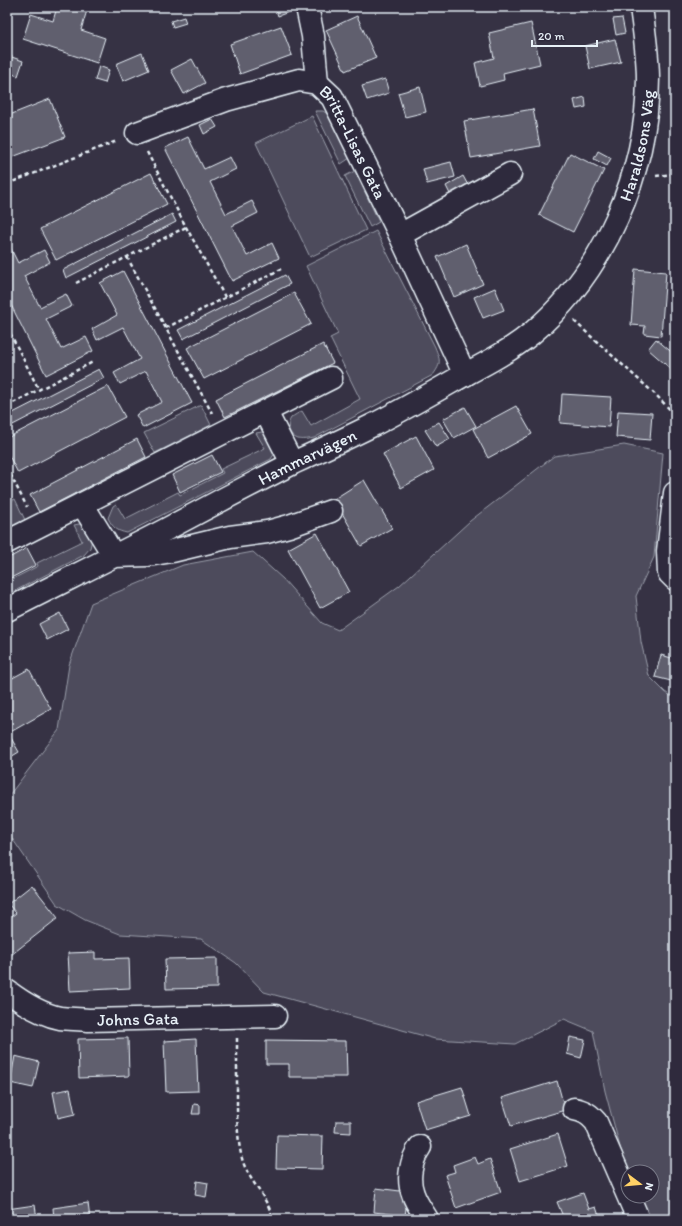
<svg xmlns="http://www.w3.org/2000/svg" width="682" height="1226" font-family="Itim,sans-serif">
  <style>
    .green { fill: #4d4b5c; stroke: #9a9eaa }
    .building { fill: #605e6e; stroke: #e8f1f8 }
    .lines { fill: none; stroke-linecap: round; stroke-linejoin: round }
    .minor-casing { stroke: #e8f1f8; stroke-width: 25 }
    .path { stroke: #e8f1f8; stroke-width: 2.5; stroke-dasharray: 4 3; stroke-linecap: butt }
    .minor { stroke: #2f2a3d; stroke-width: 22 }
    .labels { text-anchor: middle; stroke-width: 4; stroke-linejoin: round; paint-order: stroke }
    .street-label { font-size: 17px; fill: #e8f1f8; stroke: #2f2a3d }
  </style>
  <rect width="100%" height="100%" fill="#363244"/>
  <filter id="ink" filterUnits="userSpaceOnUse"><feTurbulence type="fractalNoise" baseFrequency=".025" numOctaves="2"/><feDisplacementMap in="SourceGraphic" scale="8" xChannelSelector="R" yChannelSelector="G"/><feConvolveMatrix kernelMatrix="1 2 1 2 8 2 1 2 1" color-interpolation-filters="sRGB"/></filter>
  <g filter="url(#ink)">
    <g class="green">
      <polygon points="315,111 323,111 329,115 350,158 341,164"/>
      <polygon points="312,116 366,230 310,257 256,143"/>
      <polygon points="355,171 379,222 370,227 345,176"/>
      <path d="M376 231 435 347C440 360 442 363 433 375L314 438C309 439 304 440 298 439 289 436 286 425 291 418 294 415 299 413 302 411L311 426 360 399 330 338 338 334 306 266Z"/>
      <polygon points="201,405 211,425 155,453 144,433"/>
      <path d="M262 432 267 433 275 453 271 459 127 533C117 531 113 528 108 518L113 506 116 504 125 519 178 492 180 495 223 473 221 469 265 448 256 433Z"/>
      <polygon points="624,445 663,453 654,557 636,596 641,642 649,676 665,692 675,699 675,1219 646,1219 637,1196 652,1196 652,1172 628,1172 624,1162 605,1091 593,1031 564,1019 515,1044 435,1039 264,992 236,963 201,939 120,934 85,920 57,904 7,831 7,798 59,730 69,665 91,603 183,565 253,552 283,579 322,623 338,630 399,586 470,521 554,456"/>
      <polygon points="15,499 25,520 7,529 7,503"/>
      <polygon points="79,524 84,525 92,539 90,548 84,555 7,595 7,582 38,566 37,563 82,541 74,525"/>
    </g>
    <g class="building">
      <polygon points="57,7 88,7 81,30 105,38 97,63 23,39 31,14 53,21"/>
      <polygon points="275,7 293,7 294,10 278,16"/>
      <polygon points="357,16 376,58 345,71 326,30"/>
      <polygon points="184,17 186,23 173,27 171,21"/>
      <polygon points="622,18 625,33 616,35 613,19"/>
      <polygon points="531,23 540,64 503,73 504,80 480,86 475,63 494,58 489,33"/>
      <polygon points="281,26 292,55 240,74 230,44"/>
      <polygon points="615,39 621,62 590,69 585,46"/>
      <polygon points="142,53 149,70 123,81 116,64"/>
      <polygon points="9,56 23,61 18,76 7,72 7,63"/>
      <polygon points="192,59 205,83 184,94 171,70"/>
      <polygon points="99,66 109,70 105,83 95,80"/>
      <polygon points="385,79 389,93 367,100 362,86"/>
      <polygon points="420,87 426,112 405,117 398,93"/>
      <polygon points="585,97 586,107 576,109 574,100"/>
      <polygon points="50,99 65,137 7,159 7,116"/>
      <polygon points="533,109 540,146 471,158 464,121"/>
      <polygon points="212,119 217,127 204,134 200,125"/>
      <polygon points="188,137 204,169 230,157 236,169 210,182 226,214 252,201 258,213 232,226 247,256 272,243 279,258 232,281 165,148"/>
      <polygon points="598,151 611,158 607,166 594,159"/>
      <polygon points="570,153 604,170 573,232 539,215"/>
      <polygon points="451,162 455,177 427,184 423,169"/>
      <polygon points="151,173 167,204 56,260 40,229"/>
      <polygon points="463,176 470,189 452,198 446,186"/>
      <polygon points="172,214 176,222 66,278 63,270"/>
      <polygon points="7,241 18,263 44,250 50,262 24,276 40,307 66,294 72,306 46,319 61,349 86,337 93,351 46,375 7,297"/>
      <polygon points="466,244 483,284 454,297 437,257"/>
      <polygon points="635,269 666,272 661,336 644,334 645,326 631,325"/>
      <polygon points="123,271 192,403 143,428 136,415 162,402 146,371 120,384 114,373 140,359 123,327 97,340 92,329 117,315 100,283"/>
      <polygon points="285,275 290,284 183,339 178,330"/>
      <polygon points="495,288 504,310 483,318 474,297"/>
      <polygon points="294,293 311,324 204,379 187,348"/>
      <polygon points="656,339 675,355 675,367 672,370 648,349"/>
      <polygon points="323,344 333,363 225,417 216,399"/>
      <polygon points="99,369 104,378 7,428 7,416"/>
      <polygon points="108,386 125,417 18,473 7,452 7,438"/>
      <polygon points="562,394 611,397 609,427 560,423"/>
      <polygon points="516,406 532,434 488,458 473,429"/>
      <polygon points="465,407 476,426 454,438 443,419"/>
      <polygon points="618,411 652,413 650,440 616,437"/>
      <polygon points="439,422 450,439 436,447 425,430"/>
      <polygon points="416,436 434,470 401,488 383,454"/>
      <polygon points="137,439 146,457 39,512 30,495"/>
      <polygon points="212,455 221,472 180,492 172,475"/>
      <polygon points="364,480 392,528 361,546 334,499"/>
      <polygon points="317,533 349,592 320,608 288,549"/>
      <polygon points="27,548 36,565 7,580 7,559"/>
      <polygon points="60,613 68,629 47,640 39,624"/>
      <polygon points="661,655 675,659 675,682 655,677"/>
      <polygon points="29,669 51,709 7,734 7,681"/>
      <polygon points="11,738 19,752 9,758 7,755 7,740"/>
      <polygon points="32,885 58,918 11,955 7,949 7,920 16,913 8,904"/>
      <polygon points="95,952 95,959 129,958 130,988 70,991 68,953"/>
      <polygon points="217,958 217,988 166,989 165,959"/>
      <polygon points="570,1037 585,1040 581,1058 567,1054"/>
      <polygon points="128,1038 129,1076 79,1078 78,1039"/>
      <polygon points="196,1039 198,1091 166,1092 164,1041"/>
      <polygon points="266,1040 346,1041 347,1077 289,1077 289,1064 266,1064"/>
      <polygon points="15,1056 39,1062 33,1088 10,1083"/>
      <polygon points="557,1081 565,1110 511,1126 502,1098"/>
      <polygon points="462,1087 471,1116 425,1130 416,1101"/>
      <polygon points="70,1089 75,1114 58,1118 53,1092"/>
      <polygon points="194,1104 200,1105 200,1114 192,1114"/>
      <polygon points="336,1121 351,1121 351,1133 335,1132"/>
      <polygon points="558,1134 568,1166 520,1181 510,1149"/>
      <polygon points="277,1135 323,1136 322,1169 276,1168"/>
      <polygon points="475,1157 478,1164 490,1159 501,1192 456,1208 445,1175 455,1172 453,1165"/>
      <polygon points="197,1181 208,1183 206,1197 195,1195"/>
      <polygon points="376,1188 408,1192 405,1216 374,1212"/>
      <polygon points="583,1193 589,1209 596,1207 600,1219 564,1219 557,1202"/>
      <polygon points="88,1203 90,1219 54,1219 53,1208"/>
      <polygon points="35,1205 37,1219 7,1219 7,1209"/>
    </g>
    <g class="lines">
      <defs>
        <g id="minor">
          <polyline points="307,7 313,36 317,83"/>
          <path id="s1" d="M137 133 226 100 299 80 317 83 332 97 400 235 465 375"/>
          <polyline points="400,235 510,174"/>
          <polyline points="266,412 292,463"/>
          <polyline points="675,493 668,551 669,573 675,579"/>
          <polyline points="82,504 114,556 148,555 172,551 230,537 267,532 289,526 331,511"/>
          <polyline points="7,542 331,378"/>
          <path id="s2" d="M7 610C60 583 113 557 165 530 208 507 250 485 293 463 319 451 345 439 371 426 399 412 427 396 455 380 481 366 509 352 532 333 605 271 647 173 648 79 648 55 644 31 641 7"/>
          <path id="s3" d="M7 991C23 1003 40 1014 60 1018 69 1019 79 1019 88 1020L275 1016"/>
          <path d="M574 1109C584 1111 589 1114 596 1122L636 1214V1219"/>
          <path d="M420 1147C411 1160 407 1179 413 1194 416 1203 422 1211 427 1219"/>
        </g>
      </defs>
      <use href="#minor" class="minor-casing"/>
      <g class="path">
        <polyline points="147,152 186,227 225,297"/>
        <polyline points="656,176 675,174"/>
        <polyline points="7,184 117,141"/>
        <polyline points="127,257 212,413"/>
        <polyline points="76,283 186,227"/>
        <polyline points="574,321 657,396 675,415"/>
        <polyline points="7,327 39,390"/>
        <polyline points="166,328 281,269"/>
        <polyline points="7,406 93,362"/>
        <polyline points="7,468 27,507"/>
        <path d="M237 1038C237 1058 237 1078 237 1097 237 1119 237 1141 243 1162 250 1182 268 1198 273 1219"/>
      </g>
      <use href="#minor" class="minor"/>
    </g>
  </g>
  <g class="labels">
    <g class="street-label">
      <text dy="6" stroke="none"><textPath href="#s1" startOffset="259">Britta-Lisas Gata</textPath></text>
      <text dy="6" stroke="none"><textPath href="#s2" startOffset="814">Haraldsons Väg</textPath></text>
      <text dy="6" stroke="none"><textPath href="#s2" startOffset="337">Hammarvägen</textPath></text>
      <text dy="6" stroke="none"><textPath href="#s3" startOffset="138">Johns Gata</textPath></text>
    </g>
  </g>
  <rect width="682" height="1226" fill="none" stroke="#2f2a3d" stroke-width="24"/>
  <rect x="12" y="12" width="658" height="1202" fill="none" stroke="#e8f1f8" stroke-width="1.5" filter="url(#ink)"/>
  <g transform="translate(640 1184) rotate(106)"><circle r="19" fill="#2f2a3d" stroke="#797a88"/>
  <path d="M0-3L7 15L0 10L-7 15Z" fill="#ffd166"/>
  <text y="-6" font-size="11" font-weight="bold" text-anchor="middle" fill="#e8f1f8">N</text>
  </g>
  <path d="M532 40v6h65v-6" fill="none" stroke="#e8f1f8" stroke-width="2"/>
  <text x="538" y="40" font-size="12" fill="#e8f1f8" stroke="#2f2a3d" stroke-width="3" paint-order="stroke">20 m</text>
</svg>
